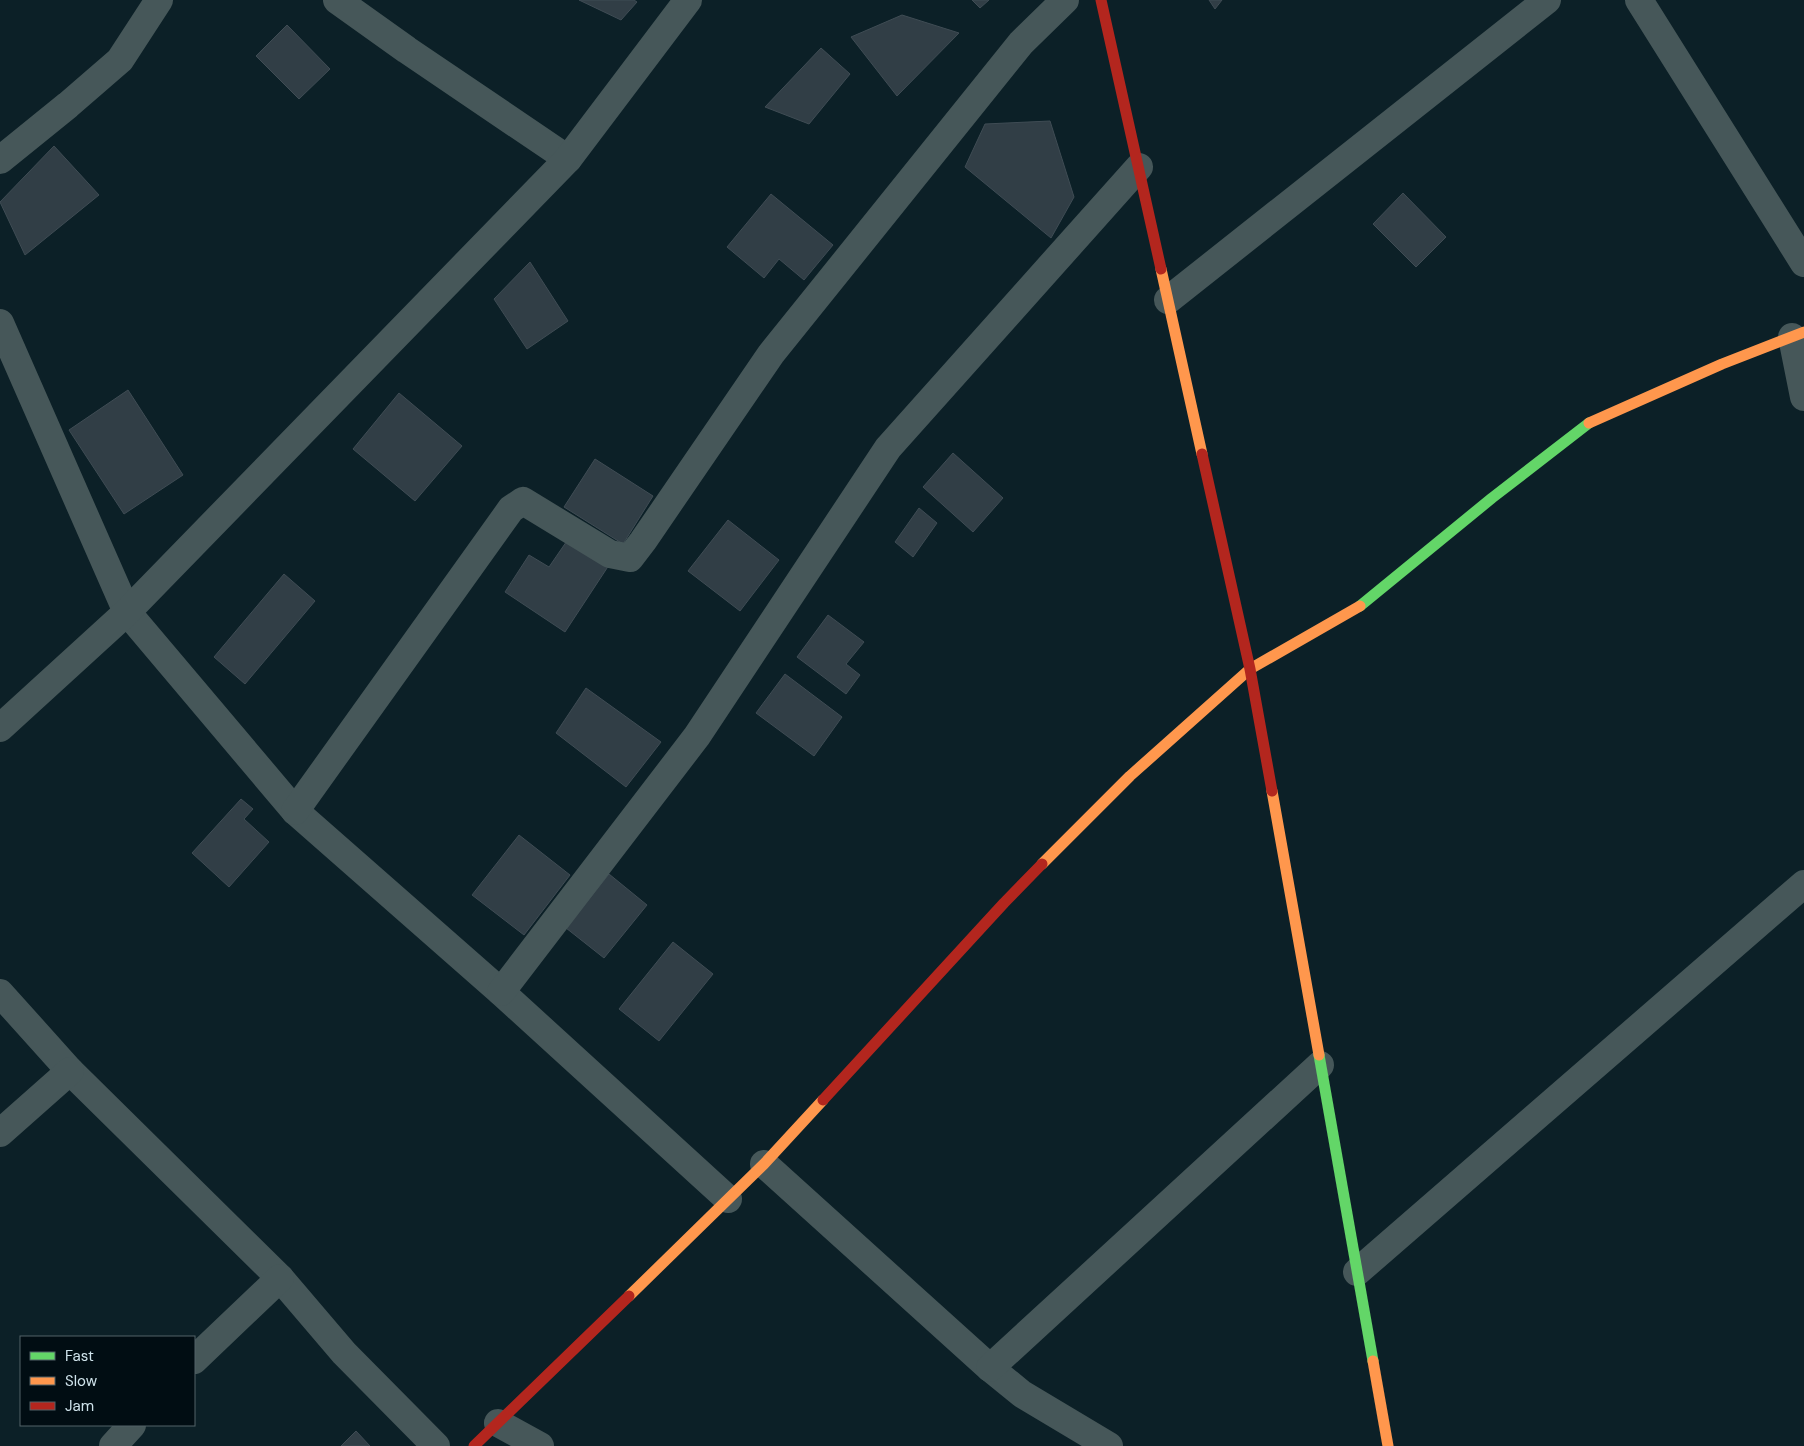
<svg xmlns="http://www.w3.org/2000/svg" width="1804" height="1446" font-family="'DM Sans',sans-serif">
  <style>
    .building { fill: #313e46; stroke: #3f4c54 }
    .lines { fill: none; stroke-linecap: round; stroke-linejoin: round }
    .street { stroke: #465759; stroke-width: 28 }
    .fast { stroke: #63d668; stroke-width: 11 }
    .slow { stroke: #ff974d; stroke-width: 11 }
    .jam { stroke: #b3261e; stroke-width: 11 }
  </style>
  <rect width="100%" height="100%" fill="#0c2027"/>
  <g class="building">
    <polygon points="579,0 634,0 637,2 621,20"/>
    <polygon points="972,0 989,0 980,8"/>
    <polygon points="1209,0 1222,0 1215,9"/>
    <polygon points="902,15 959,33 897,96 851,37"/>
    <polygon points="287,25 330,69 299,99 256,56"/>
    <polygon points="821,48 850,74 809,124 765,107"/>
    <polygon points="1050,121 1074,197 1051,238 965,167 985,124"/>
    <polygon points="54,146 99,195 25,255 0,202"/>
    <polygon points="1403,193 1446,237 1416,267 1373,224"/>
    <polygon points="771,194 833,245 804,280 779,259 764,278 727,247"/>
    <polygon points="530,262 568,321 527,349 494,299"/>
    <polygon points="128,390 183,475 124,514 69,430"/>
    <polygon points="399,393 462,446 415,501 353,449"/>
    <polygon points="953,453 1003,498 973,532 923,487"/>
    <polygon points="595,459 653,496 623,544 564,507"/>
    <polygon points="919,508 937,523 913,557 895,542"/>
    <polygon points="728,520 779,560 740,611 688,571"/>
    <polygon points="571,535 611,562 565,632 505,592 529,555 549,567"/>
    <polygon points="284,574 315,601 245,684 214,657"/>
    <polygon points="828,615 864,642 846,664 860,675 846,694 797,657"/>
    <polygon points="785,674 842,717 814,756 756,713"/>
    <polygon points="586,688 661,742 626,787 556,733"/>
    <polygon points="241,799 253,809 244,819 269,842 229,887 192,853"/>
    <polygon points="519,835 570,875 524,935 472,895"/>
    <polygon points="609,874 647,905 604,958 566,928"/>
    <polygon points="673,942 713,974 659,1041 619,1009"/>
    <polygon points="356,1431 370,1446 341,1446"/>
  </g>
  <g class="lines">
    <g class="street">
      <polyline points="337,0 407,50 568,159"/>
      <polyline points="1639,0 1804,263"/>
      <polyline points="0,160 68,105 120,60 159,0"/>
      <polyline points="1168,300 1547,0"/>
      <polyline points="0,323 127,612 295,811 501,992 728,1199"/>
      <polyline points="1792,337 1804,397"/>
      <polyline points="0,728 127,612 568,159 688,0"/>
      <polyline points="295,811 511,509 523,501 610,554 630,558 643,541 771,354 1021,43 1065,0"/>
      <polyline points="501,992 697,736 888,448 1139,167"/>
      <polyline points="0,993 70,1071 280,1278 344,1353 436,1446"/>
      <polyline points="0,1133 70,1071"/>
      <polyline points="764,1164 990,1368 1022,1394 1109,1446"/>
      <polyline points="1357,1272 1804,884"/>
      <polyline points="194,1360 280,1278"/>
      <polyline points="990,1368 1320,1065"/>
      <polyline points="498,1423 540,1446"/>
      <polyline points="113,1446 132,1425"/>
    </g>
    <g class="fast">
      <polyline points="1360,606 1492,498 1589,423"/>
      <polyline points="1319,1055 1373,1361"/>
    </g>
    <g class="slow">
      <polyline points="1161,269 1202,454"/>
      <polyline points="1589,423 1722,364 1804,332"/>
      <polyline points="1272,791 1319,1055"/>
      <polyline points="1042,864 1130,776 1250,669 1360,606"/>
      <polyline points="629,1296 764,1164 823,1100"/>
      <polyline points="1373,1361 1388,1446"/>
    </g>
    <g class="jam">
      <polyline points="1101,0 1161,269"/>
      <polyline points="1202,454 1250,669 1272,791"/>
      <polyline points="823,1100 1004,903 1042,864"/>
      <polyline points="474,1446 629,1296"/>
    </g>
  </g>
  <rect x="20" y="1336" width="175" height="90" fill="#010d13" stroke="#536369"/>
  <rect x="30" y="1352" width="25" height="8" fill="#63d668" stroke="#536369"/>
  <text x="65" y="1361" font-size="15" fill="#cfe3eb">Fast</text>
  <rect x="30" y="1377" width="25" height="8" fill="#ff974d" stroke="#536369"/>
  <text x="65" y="1386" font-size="15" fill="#cfe3eb">Slow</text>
  <rect x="30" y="1402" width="25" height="8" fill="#b3261e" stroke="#536369"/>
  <text x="65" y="1411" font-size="15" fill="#cfe3eb">Jam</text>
</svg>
